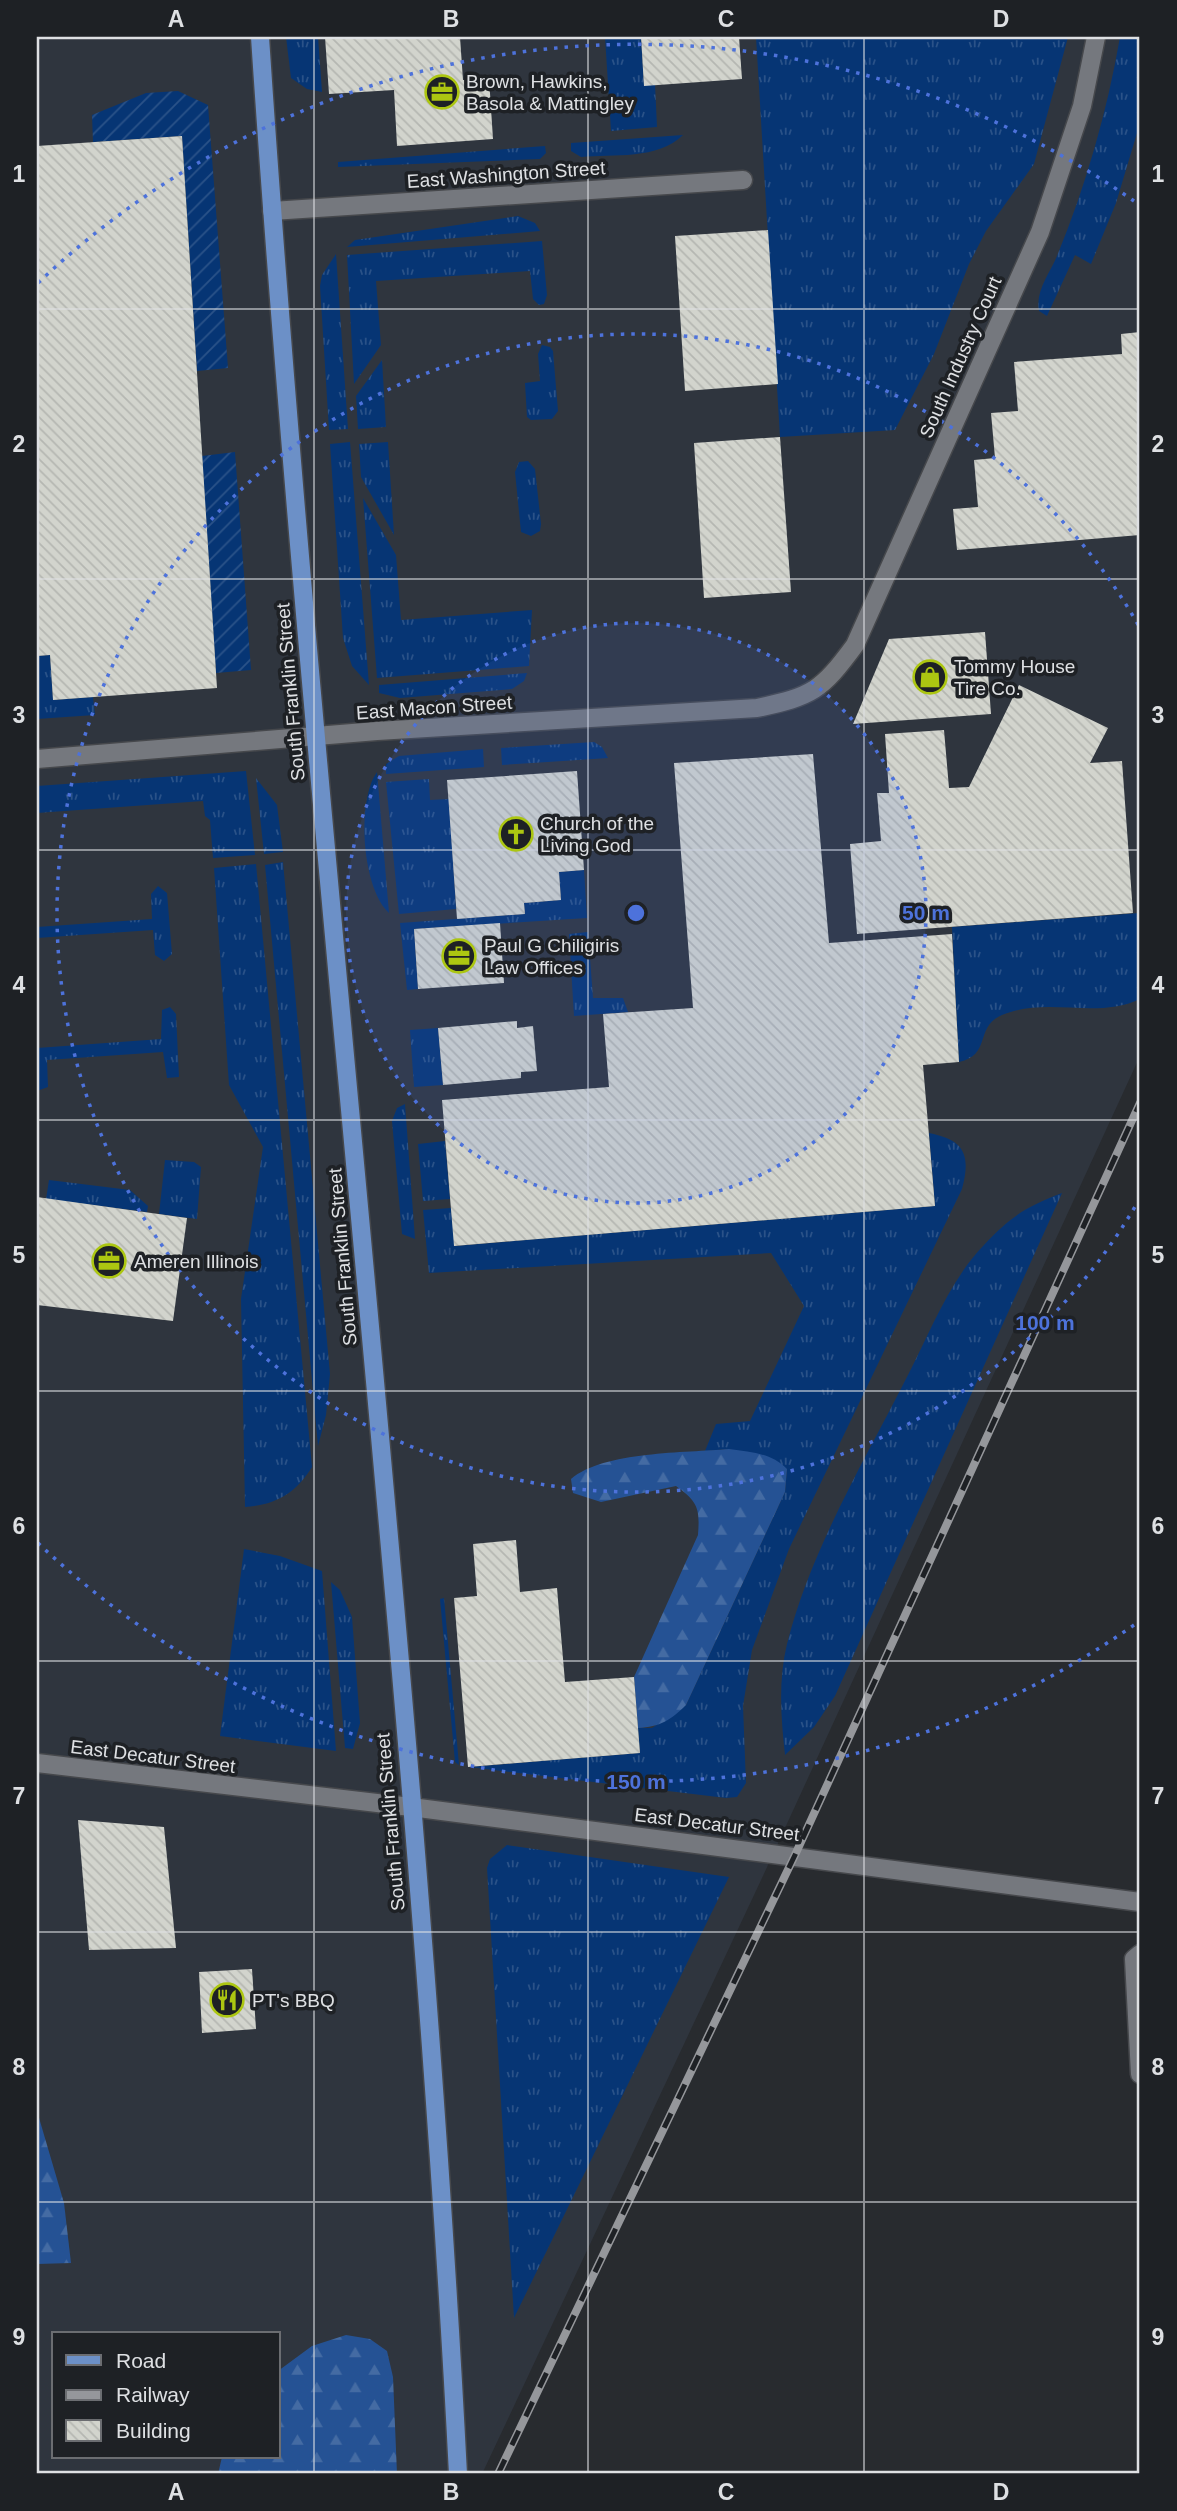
<svg xmlns="http://www.w3.org/2000/svg" width="1177" height="2511" font-family="Arial,sans-serif">
  <style>
    .built { fill: #2f353e; fill-rule: evenodd }
    .grass { fill: url(#grass-tufts) }
    .forest { fill: url(#forest-firs) }
    .garden { fill: url(#garden-furrows) }
    .building { fill: url(#building-back-hatch) }
    .lines { fill: none; stroke-linecap: round; stroke-linejoin: round }
    .street-casing { stroke: #46484c; stroke-width: 21 }
    .secondary-casing { stroke: #46484c; stroke-width: 21 }
    .primary-casing { stroke: #46484c; stroke-width: 21 }
    .street { stroke: #75787e; stroke-width: 18 }
    .secondary { stroke: #75787e; stroke-width: 18 }
    .primary { stroke: #6c90c7; stroke-width: 18 }
    .rail-casing { stroke: #95979b; stroke-width: 8 }
    .rail { stroke: #1e2125; stroke-width: 5; stroke-dasharray: 16; stroke-linecap: butt }
    .grid { fill: none; stroke: #dee0e3; stroke-width: 2; stroke-opacity: 0.55 }
    .ring { fill: none; stroke: #4d72db; stroke-width: 3.5; stroke-dasharray: 3.5 7 }
    .labels { text-anchor: middle; stroke-width: 7; stroke-linejoin: round; paint-order: stroke }
    .poi-label { font-size: 19px; fill: #dee0e3; stroke: #1e2125; text-anchor: start }
    .street-label { font-size: 19px; fill: #dee0e3; stroke: #1e2125 }
    .centre { fill: #4d72db; stroke: #1e2125; stroke-width: 3.5 }
    .ring-label { font-size: 21px; text-anchor: middle; font-weight: bold; fill: #4d72db; stroke: #1e2125; stroke-width: 7; stroke-linejoin: round; paint-order: stroke }
    .neatline { fill: none; stroke: #dee0e3; stroke-width: 2.5 }
    .grid-label { font-size: 23px; text-anchor: middle; font-weight: bold; fill: #dee0e3 }
  </style>
  <defs>
    <pattern id="grass-tufts" width="24" height="20" patternUnits="userSpaceOnUse" patternTransform="scale(1.75)"><rect width="24" height="20" fill="#063574"/><path d="M3 7l-1-3M5 7V3M7 7l1-3M15 17l-1-3M17 17v-4M19 17l1-3" fill="none" stroke="#2a5288"/></pattern>
    <pattern id="forest-firs" width="22" height="20" patternUnits="userSpaceOnUse" patternTransform="scale(1.75)"><rect width="22" height="20" fill="#255294"/><path d="M5 1l3.5 6h-7zM16 11l3.5 6h-7z" fill="#446ba3"/></pattern>
    <pattern id="garden-furrows" width="10" height="10" patternUnits="userSpaceOnUse" patternTransform="scale(1.75)"><rect width="10" height="10" fill="#063574"/><path d="M-1 1l2-2M0 10L10 0M9 11l2-2" fill="none" stroke="#2a5288"/></pattern>
    <pattern id="building-back-hatch" width="6" height="6" patternUnits="userSpaceOnUse" patternTransform="scale(1.75)"><rect width="6" height="6" fill="#d2d4cd"/><path d="M-1 5l2 2M0 0l6 6M5-1l2 2" fill="none" stroke="#b5b7b2"/></pattern>
  </defs>
  <rect width="100%" height="100%" fill="#282b2f"/>
  <path class="built" d="M37 37H1140V1056L762 1878 482 2474H37ZM54 2334H278V2457H54Z"/>
  <g class="grass">
    <polygon points="286,37 318,37 322,92 307,89 291,78"/>
    <polygon points="605,37 641,37 644,85 655,84 657,127 611,131"/>
    <polygon points="756,37 1068,37 1034,164 986,231 969,264 934,354 895,430 780,437"/>
    <path d="M1120 37H1140V123L1116 203 1091 264 1075 255 1047 316 1039 311C1035 291 1050 273 1057 256 1086 185 1107 112 1120 37Z"/>
    <path d="M683 135C658 160 613 154 581 157L571 151V143Z"/>
    <polygon points="545,146 546,153 540,159 338,167 338,162"/>
    <polygon points="518,216 535,223 540,231 347,247 355,240"/>
    <polygon points="542,241 547,295 544,304 539,305 533,299 530,271 376,281 381,345 354,384 347,255"/>
    <polygon points="336,254 348,429 329,430 320,286 322,275"/>
    <polygon points="542,345 550,347 553,351 558,411 552,419 531,420 527,417 525,383 540,381 538,354"/>
    <polygon points="382,360 386,427 358,429 356,396"/>
    <polygon points="350,442 369,685 352,666 343,638 330,444"/>
    <polygon points="388,442 394,535 361,477 359,444"/>
    <polygon points="528,461 535,469 541,524 540,531 531,536 521,532 515,472 519,462"/>
    <polygon points="363,498 396,555 401,620 532,610 529,666 377,678"/>
    <polygon points="50,655 53,700 93,697 95,715 37,719 37,656"/>
    <polygon points="527,673 524,681 512,689 400,698 379,693 379,685"/>
    <polygon points="594,742 602,747 608,758 502,765 501,748"/>
    <polygon points="483,749 484,767 386,774 386,764 399,756"/>
    <polygon points="246,771 255,855 213,858 210,820 205,816 203,801 37,813 37,786"/>
    <path d="M377 772 389 913C362 889 356 801 377 772Z"/>
    <polygon points="256,778 277,805 283,852 264,854"/>
    <polygon points="429,779 430,800 449,799 456,909 399,914 386,782"/>
    <polygon points="283,862 330,1374 326,1415 318,1446 265,865"/>
    <path d="M256 864 312 1467C296 1493 276 1505 245 1507L241 1299 263 1147 229 1085 214 868Z"/>
    <polygon points="584,870 587,918 414,929 418,989 407,990 400,923 525,914 524,903 561,900 559,872"/>
    <polygon points="158,886 167,893 172,954 164,961 155,955 153,930 37,938 37,927 152,919 151,894"/>
    <path d="M1140 913V999C1096 1020 1047 996 1002 1015 974 1027 992 1055 959 1062L952 927Z"/>
    <polygon points="588,932 593,998 623,998 628,1012 574,1016 569,934"/>
    <polygon points="170,1007 176,1014 179,1077 167,1078 163,1052 47,1060 48,1087 37,1091 37,1048 161,1039 162,1010"/>
    <polygon points="438,1028 443,1085 414,1087 410,1030"/>
    <polygon points="405,1104 415,1239 402,1234 392,1121 397,1108"/>
    <path d="M929 1133C965 1140 971 1155 962 1189L789 1549 752 1650 743 1706 746 1783 737 1797 726 1798 469 1767 640 1753 638 1728H652L686 1705 785 1492 787 1469 729 1449 705 1451 716 1424 750 1421 804 1306 771 1253 429 1273 423 1210 451 1208 455 1246 935 1206Z"/>
    <polygon points="445,1141 450,1199 423,1201 418,1144"/>
    <polygon points="165,1160 194,1162 201,1167 197,1219 159,1214"/>
    <polygon points="49,1180 130,1190 148,1206 147,1212 46,1199"/>
    <path d="M1062 1193 835 1696 814 1727 785 1755C781 1718 778 1681 787 1644 811 1549 865 1460 909 1373 931 1330 950 1280 984 1245 1011 1216 1026 1207 1062 1193Z"/>
    <polygon points="244,1549 280,1556 322,1571 336,1751 220,1736"/>
    <polygon points="331,1582 340,1590 352,1617 360,1723 353,1749 345,1748"/>
    <polygon points="444,1598 459,1765 455,1762 440,1599"/>
    <polygon points="507,1845 729,1877 514,2318 487,1868 490,1859"/>
  </g>
  <g class="forest">
    <path d="M729 1449C751 1452 771 1453 787 1469L785 1492 686 1705C671 1720 660 1727 638 1728L634 1677 698 1535C700 1508 698 1502 676 1486L601 1502 573 1493 571 1479C604 1451 686 1453 729 1449Z"/>
    <polygon points="37,2111 64,2203 71,2263 37,2264"/>
    <polygon points="346,2335 370,2339 387,2351 393,2377 397,2474 218,2474 222,2457 278,2457 278,2371 312,2346"/>
  </g>
  <g class="garden">
    <polygon points="178,91 208,105 228,368 197,371 182,136 93,142 92,115 146,93"/>
    <polygon points="235,452 251,670 216,673 202,456"/>
  </g>
  <g class="building">
    <polygon points="325,37 460,37 463,80 489,78 493,139 397,146 394,90 329,94"/>
    <polygon points="641,37 739,37 742,79 644,86"/>
    <polygon points="182,136 217,688 53,700 50,655 37,656 37,146"/>
    <polygon points="768,230 778,384 685,391 675,236"/>
    <polygon points="1140,332 1140,535 957,550 953,509 978,507 974,460 995,458 991,413 1018,411 1014,362 1122,354 1121,334"/>
    <polygon points="780,437 791,592 704,598 694,443"/>
    <polygon points="985,632 991,714 853,724 889,639"/>
    <polygon points="1019,685 1108,728 1090,763 1122,761 1133,913 857,934 850,844 881,841 877,793 889,793 885,734 944,730 949,788 969,787"/>
    <polygon points="813,754 829,943 952,934 959,1062 923,1065 935,1206 454,1246 442,1100 609,1087 603,1014 693,1008 674,763"/>
    <polygon points="577,771 584,870 559,872 561,900 524,903 525,914 457,919 447,780"/>
    <polygon points="500,923 504,983 418,989 414,929"/>
    <polygon points="517,1021 517,1028 533,1026 537,1071 521,1072 521,1078 443,1085 438,1028"/>
    <polygon points="37,1197 187,1218 173,1321 37,1305"/>
    <polygon points="516,1540 520,1592 557,1588 565,1682 634,1677 640,1753 468,1767 454,1598 477,1596 473,1544"/>
    <polygon points="78,1820 164,1827 176,1948 89,1950"/>
    <polygon points="252,1969 256,2029 202,2033 199,1972"/>
  </g>
  <g class="lines">
    <defs>
      <g id="street">
        <polyline points="272,211 743,180"/>
        <path d="M37 759 377 731 757 708C813 696 821 691 855 645L1040 232 1082 106 1096 37"/>
        <polyline points="411,1807 1140,1902"/>
        <polyline points="1140,1954 1134,1959 1140,2074"/>
      </g>
      <polyline id="secondary" points="37,1763 411,1807"/>
      <path id="primary" d="M260 37C314 850 416 1660 458 2474"/>
    </defs>
    <use href="#street" class="street-casing"/>
    <use href="#secondary" class="secondary-casing"/>
    <use href="#primary" class="primary-casing"/>
    <use href="#street" class="street"/>
    <use href="#secondary" class="secondary"/>
    <use href="#primary" class="primary"/>
    <defs>
      <polyline id="rail" points="498,2474 795,1855 1140,1103"/>
    </defs>
    <use href="#rail" class="rail-casing"/>
    <use href="#rail" class="rail"/>
  </g>
  <path class="grid" d="M314 37V2474M588 37V2474M864 37V2474M37 309H1140M37 579H1140M37 850H1140M37 1120H1140M37 1391H1140M37 1661H1140M37 1932H1140M37 2202H1140"/>
  <circle cx="636" cy="913" r="290" fill="#4d72db" fill-opacity=".12"/>
  <g class="ring">
    <circle cx="636" cy="913" r="290"/>
    <path d="M1140 1198A579 579 0 1 1 1140 628"/>
    <path d="M1134 1625A869 869 0 0 1 38 1543M38 283A869 869 0 0 1 1134 201"/>
  </g>
  <defs>
    <symbol id="office-ring" viewBox="-11 -11 22 22"><circle r="9.5" fill="#1e2125" stroke="#acc611" stroke-width="1.5"/><path d="M-6-3h4V-5.5h4V-3h4V5H-6ZM-1-4.5V-3h2v-1.5ZM-6 0V1H6V0Z" fill="#acc611"/></symbol>
    <symbol id="shop-ring" viewBox="-11 -11 22 22"><circle r="9.5" fill="#1e2125" stroke="#acc611" stroke-width="1.5"/><path d="M-5-2.5h2.3a2.7 3.5 0 0 1 5.4 0H5L5.5 6h-11ZM-1.5-2.5h3a1.5 2.3 0 0 0-3 0Z" fill="#acc611"/></symbol>
    <symbol id="church-ring" viewBox="-11 -11 22 22"><circle r="9.5" fill="#1e2125" stroke="#acc611" stroke-width="1.5"/><path d="M-1.2-6h2.4v3.5h3.3v2.4h-3.3V6h-2.4V-.1h-3.3v-2.4h3.3Z" fill="#acc611"/></symbol>
    <symbol id="restaurant-ring" viewBox="-11 -11 22 22"><circle r="9.5" fill="#1e2125" stroke="#acc611" stroke-width="1.5"/><path d="M-5-6h1v4h1v-4h1v4h1v-4h1v5L-1.5 .5V6h-2V.5L-5-1ZM5-6V6H3V1.5H1.5Q1.5-4 5-6Z" fill="#acc611"/></symbol>
  </defs>
  <g fill-rule="evenodd">
    <use href="#office-ring" x="423" y="73" width="38" height="38"/>
    <use href="#shop-ring" x="911" y="658" width="38" height="38"/>
    <use href="#church-ring" x="497" y="815" width="38" height="38"/>
    <use href="#office-ring" x="440" y="937" width="38" height="38"/>
    <use href="#office-ring" x="90" y="1242" width="38" height="38"/>
    <use href="#restaurant-ring" x="208" y="1981" width="38" height="38"/>
  </g>
  <g class="labels">
    <g class="poi-label">
      <text x="466" y="88">Brown, Hawkins,<tspan x="466" dy="22">Basola &amp; Mattingley</tspan></text>
      <text x="954" y="673">Tommy House<tspan x="954" dy="22">Tire Co.</tspan></text>
      <text x="540" y="830">Church of the<tspan x="540" dy="22">Living God</tspan></text>
      <text x="484" y="952">Paul G Chiligiris<tspan x="484" dy="22">Law Offices</tspan></text>
      <text x="134" y="1268">Ameren Illinois</text>
      <text x="252" y="2007">PT's BBQ</text>
    </g>
    <g class="street-label">
      <text transform="translate(506 174) rotate(-4)" y="7">East Washington Street</text>
      <text transform="translate(960 357) rotate(-66)" y="7">South Industry Court</text>
      <text transform="translate(290 692) rotate(-95)" y="7">South Franklin Street</text>
      <text transform="translate(434 707) rotate(-4)" y="7">East Macon Street</text>
      <text transform="translate(342 1257) rotate(-95)" y="7">South Franklin Street</text>
      <text transform="translate(153 1756) rotate(7)" y="7">East Decatur Street</text>
      <text transform="translate(390 1822) rotate(-95)" y="7">South Franklin Street</text>
      <text transform="translate(717 1824) rotate(7)" y="7">East Decatur Street</text>
    </g>
  </g>
  <circle cx="636" cy="913" r="10" class="centre"/>
  <g class="ring-label">
    <text x="926" y="920">50 m</text>
    <text x="1045" y="1330">100 m</text>
    <text x="636" y="1789">150 m</text>
  </g>
  <rect width="1177" height="2511" fill="none" stroke="#1e2125" stroke-width="77"/>
  <rect x="52" y="2332" width="228" height="126" fill="#1e2125" stroke="#6b6d71" stroke-width="2"/>
  <rect x="66" y="2355" width="35" height="10" fill="#6c90c7" stroke="#6b6d71" stroke-width="2"/>
  <text x="116" y="2368" font-size="21" fill="#dee0e3">Road</text>
  <rect x="66" y="2390" width="35" height="10" fill="#95979b" stroke="#6b6d71" stroke-width="2"/>
  <text x="116" y="2402" font-size="21" fill="#dee0e3">Railway</text>
  <rect x="66" y="2420" width="35" height="21" fill="url(#building-back-hatch)" stroke="#6b6d71" stroke-width="2"/>
  <text x="116" y="2438" font-size="21" fill="#dee0e3">Building</text>
  <rect x="38" y="38" width="1100" height="2434" class="neatline"/>
  <g class="grid-label">
    <text x="176" y="27">A</text>
    <text x="451" y="27">B</text>
    <text x="726" y="27">C</text>
    <text x="1001" y="27">D</text>
    <text x="19" y="182">1</text>
    <text x="1158" y="182">1</text>
    <text x="19" y="452">2</text>
    <text x="1158" y="452">2</text>
    <text x="19" y="723">3</text>
    <text x="1158" y="723">3</text>
    <text x="19" y="993">4</text>
    <text x="1158" y="993">4</text>
    <text x="19" y="1263">5</text>
    <text x="1158" y="1263">5</text>
    <text x="19" y="1534">6</text>
    <text x="1158" y="1534">6</text>
    <text x="19" y="1804">7</text>
    <text x="1158" y="1804">7</text>
    <text x="19" y="2075">8</text>
    <text x="1158" y="2075">8</text>
    <text x="19" y="2345">9</text>
    <text x="1158" y="2345">9</text>
    <text x="176" y="2500">A</text>
    <text x="451" y="2500">B</text>
    <text x="726" y="2500">C</text>
    <text x="1001" y="2500">D</text>
  </g>
</svg>
